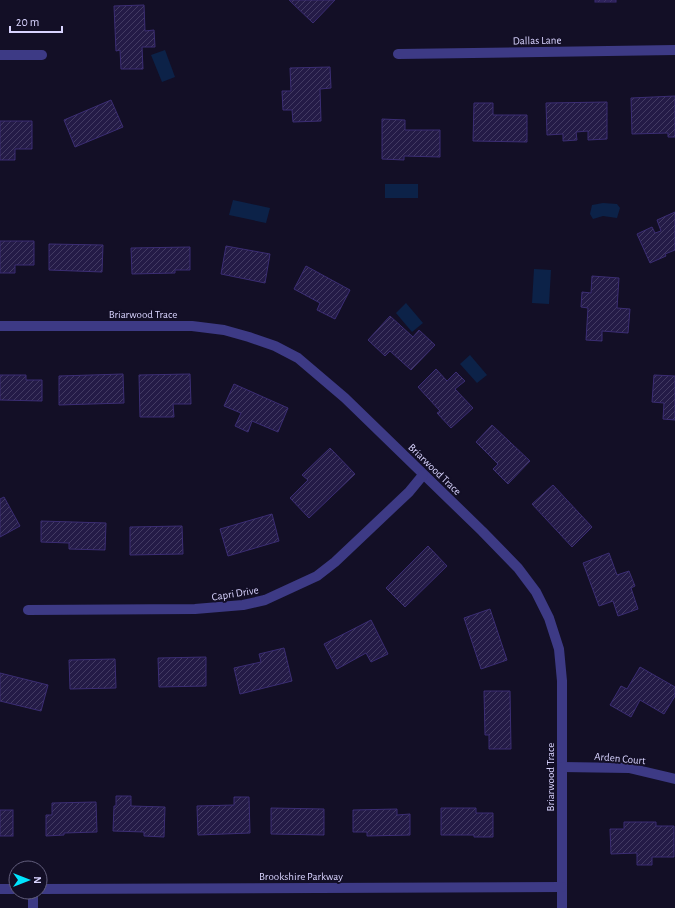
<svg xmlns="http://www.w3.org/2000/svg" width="675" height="908" font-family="'Alegreya Sans',sans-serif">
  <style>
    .water { fill: #0c2248 }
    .building { fill: url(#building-hatch); stroke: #3b2d73 }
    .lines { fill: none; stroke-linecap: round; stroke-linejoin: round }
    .minor { stroke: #3d3a85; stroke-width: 10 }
    .labels { text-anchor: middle; stroke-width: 4; stroke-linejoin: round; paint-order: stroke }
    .street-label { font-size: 11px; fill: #d9d4ff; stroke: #130f26 }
  </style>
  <defs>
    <pattern id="building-hatch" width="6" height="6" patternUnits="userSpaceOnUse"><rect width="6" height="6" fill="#241b47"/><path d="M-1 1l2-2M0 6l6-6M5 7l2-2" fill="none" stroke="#433b63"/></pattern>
  </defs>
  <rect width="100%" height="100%" fill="#130f26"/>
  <g class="water">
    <polygon points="165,50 175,77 162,82 151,55"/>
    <rect x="385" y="184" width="33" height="14"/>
    <polygon points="233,200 270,208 266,223 229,215"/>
    <polygon points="603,203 617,204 620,208 617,218 603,216 593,219 590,214 592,205"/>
    <polygon points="534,269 551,270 549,304 532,303"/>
    <polygon points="406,303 423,323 412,332 396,313"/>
    <polygon points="470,355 487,375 477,383 460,364"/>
  </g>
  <g class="building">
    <polygon points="289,0 335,0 313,23"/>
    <rect x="595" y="0" width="21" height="2"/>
    <polygon points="144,5 145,31 154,30 155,47 142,47 143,69 121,69 120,50 116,51 114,6"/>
    <polygon points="330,67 331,88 320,89 321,121 293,122 292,110 283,110 282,91 291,91 290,68"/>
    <polygon points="675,96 675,137 668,137 668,133 632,134 631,98"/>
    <polygon points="111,100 123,127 75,147 64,120"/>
    <polygon points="607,102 607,139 588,140 588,131 576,132 577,140 563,141 563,134 547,135 546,103"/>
    <polygon points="474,103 493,103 493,115 527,115 527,142 473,141"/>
    <polygon points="382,119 405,120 405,130 440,130 440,157 404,156 404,160 382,159"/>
    <polygon points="0,121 32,121 32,149 15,149 15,160 0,160"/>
    <polygon points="675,212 675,250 665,254 666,256 650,263 637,234 652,227 655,233 661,231 657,220"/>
    <polygon points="0,241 34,241 34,265 15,265 15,273 0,273"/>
    <polygon points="49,244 103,245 102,272 49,270"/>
    <polygon points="226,246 270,254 265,283 221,274"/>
    <polygon points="190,247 190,270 175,270 175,273 132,274 131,248"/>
    <polygon points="306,266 350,290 335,319 317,310 320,303 294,289"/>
    <polygon points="592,276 619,278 617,308 630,309 628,333 602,331 602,341 586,340 588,308 581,307 582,292 591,293"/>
    <polygon points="390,316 413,337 419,330 435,345 411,370 390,351 385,356 368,340"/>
    <polygon points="436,369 447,381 456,372 465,381 455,389 473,408 451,428 437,413 440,411 418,387"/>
    <polygon points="123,374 124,403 59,405 59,376"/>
    <polygon points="190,374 191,404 173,404 174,417 140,417 139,375"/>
    <polygon points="0,375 26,375 26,380 42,380 42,401 0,400"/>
    <polygon points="654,375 675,376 675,420 663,419 664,403 652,402"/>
    <polygon points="234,384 288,408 278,432 252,421 248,432 235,426 241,413 224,406"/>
    <polygon points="492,425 530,461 508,484 493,469 498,464 476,442"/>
    <polygon points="330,448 355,474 309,518 290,498 308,480 302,475"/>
    <polygon points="553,485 592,527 572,547 532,504"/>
    <polygon points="4,497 20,526 0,537 0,499"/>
    <polygon points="272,514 279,541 228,556 220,529"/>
    <polygon points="41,521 106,523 105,550 69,549 69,543 41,542"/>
    <polygon points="182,526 183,554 130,555 130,527"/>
    <polygon points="428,546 447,566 405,607 386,588"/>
    <polygon points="609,553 617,575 629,571 635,586 631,588 638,609 618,616 613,601 599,606 583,563"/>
    <polygon points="490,609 507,660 481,669 464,618"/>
    <polygon points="371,620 388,654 371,662 366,653 337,669 324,644"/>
    <polygon points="284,648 292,681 240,694 234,668 261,662 259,654"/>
    <polygon points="206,657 206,686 159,687 158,658"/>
    <polygon points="115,659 116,688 70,689 69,660"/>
    <polygon points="640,667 675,687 675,696 664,714 640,700 631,717 610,705 621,686 627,689"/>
    <polygon points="0,673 48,685 41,711 0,701"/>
    <polygon points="484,691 510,691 511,749 489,749 489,735 485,735"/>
    <polygon points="116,796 131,796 131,806 165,807 164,837 144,836 144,832 113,831 114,806 116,806"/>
    <polygon points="234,797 249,797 250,833 198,835 197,806 234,805"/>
    <polygon points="96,802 97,832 64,833 64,835 46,836 46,815 52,815 52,803"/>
    <polygon points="271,808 324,809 324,835 271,834"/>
    <polygon points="441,808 476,808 476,813 493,813 493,837 474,837 474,835 441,835"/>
    <polygon points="397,809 397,815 410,814 410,835 367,836 367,832 353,832 353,810"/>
    <rect x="0" y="810" width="13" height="26"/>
    <polygon points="624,822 656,822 656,826 674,826 674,857 652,857 652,865 637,865 637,853 611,854 610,829 624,829"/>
  </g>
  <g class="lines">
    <g class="minor">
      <polyline points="398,54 675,50"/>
      <polyline points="0,55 42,55"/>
      <polyline points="0,326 192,326 224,330 249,337 275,346 298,358 345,398 482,531 518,568 536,592 549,618 559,649 562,681 562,908"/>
      <polyline points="28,610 195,609 243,605 265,600 317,576 335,562 409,492 423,475"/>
      <polyline points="562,767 629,768 675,779"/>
      <polyline points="0,889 16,889"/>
      <polyline points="40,889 562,887"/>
      <polyline points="33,892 33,908"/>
    </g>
  </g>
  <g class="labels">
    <g class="street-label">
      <text transform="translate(537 40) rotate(-1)" y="4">Dallas Lane</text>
      <text x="143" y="318">Briarwood Trace</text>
      <text transform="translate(435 469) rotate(44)" y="4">Briarwood Trace</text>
      <text transform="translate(235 593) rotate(-9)" y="4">Capri Drive</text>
      <text transform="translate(620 758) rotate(5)" y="4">Arden Court</text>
      <text transform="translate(550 777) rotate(-90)" y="4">Briarwood Trace</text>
      <text x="301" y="880">Brookshire Parkway</text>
    </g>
  </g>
  <g transform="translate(28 880) rotate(90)"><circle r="19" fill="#130f26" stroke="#625e7d"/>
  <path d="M0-3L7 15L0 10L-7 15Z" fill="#00e5ff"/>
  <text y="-6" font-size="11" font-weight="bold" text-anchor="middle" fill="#d9d4ff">N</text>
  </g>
  <path d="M10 26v6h52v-6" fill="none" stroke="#d9d4ff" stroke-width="2"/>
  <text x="16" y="26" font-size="12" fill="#d9d4ff" stroke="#130f26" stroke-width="3" paint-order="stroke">20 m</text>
</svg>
